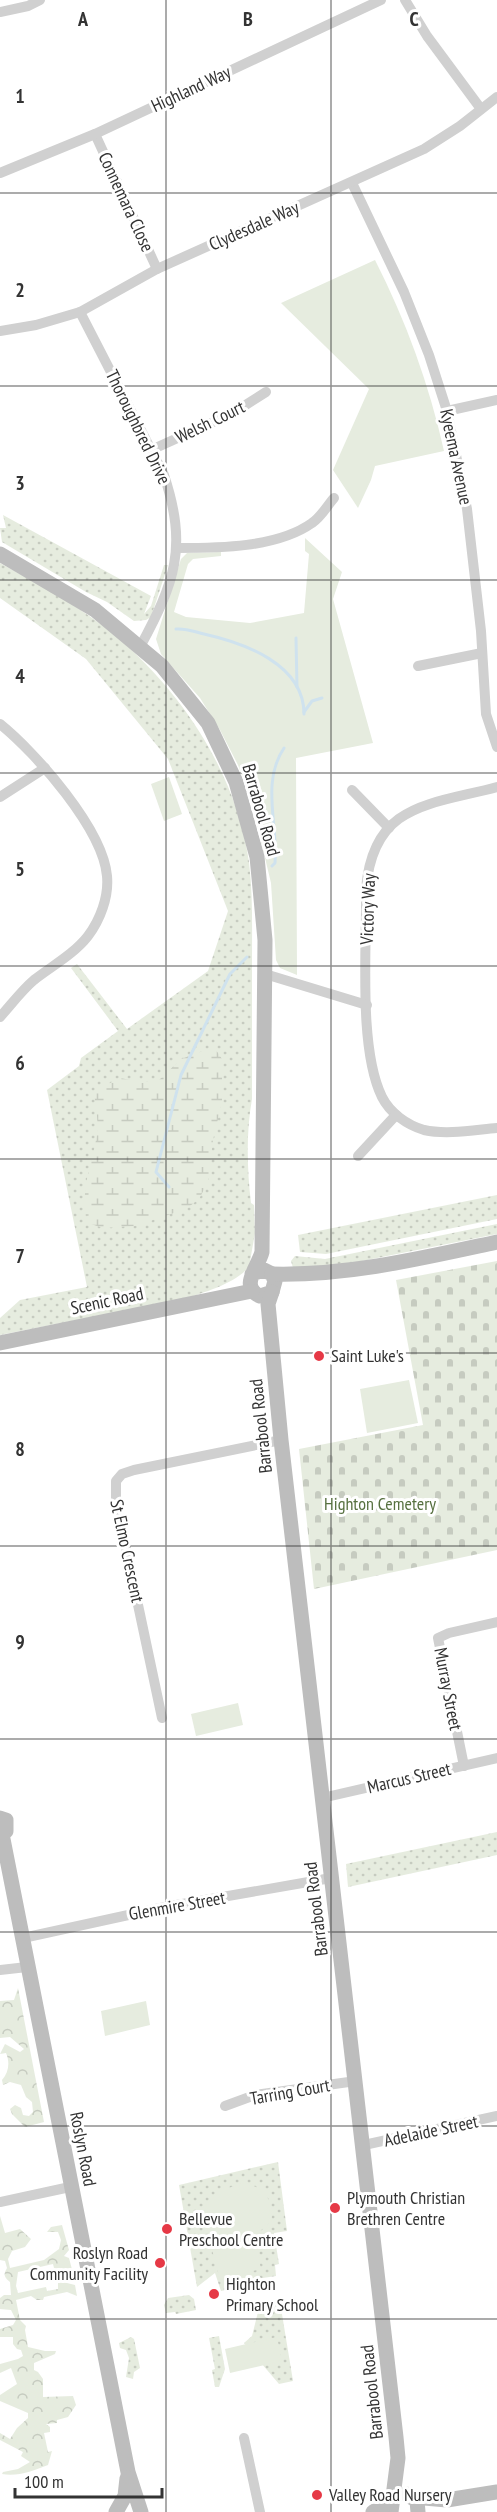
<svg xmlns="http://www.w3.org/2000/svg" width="497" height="2512" font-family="'PT Sans Narrow',sans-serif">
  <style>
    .grass { fill: url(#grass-dots) }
    .forest { fill: url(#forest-crowns) }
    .wetland { fill: url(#wetland-marsh) }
    .cemetery { fill: url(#cemetery-stones) }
    .park { fill: #e6ecdf }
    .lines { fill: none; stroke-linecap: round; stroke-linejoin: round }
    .stream { stroke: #cfe2ee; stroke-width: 3 }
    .street { stroke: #d0d0d0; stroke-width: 10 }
    .secondary { stroke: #bdbdbd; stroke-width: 15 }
    .grid { fill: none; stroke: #333; stroke-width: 1.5; stroke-opacity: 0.55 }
    .poi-dot { fill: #e63946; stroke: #fff; stroke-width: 2 }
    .labels { text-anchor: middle; stroke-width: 6; stroke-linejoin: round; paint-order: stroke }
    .street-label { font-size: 18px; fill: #333; stroke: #fff }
    .poi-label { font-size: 18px; fill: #333; stroke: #fff; text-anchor: start }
    .park-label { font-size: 18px; fill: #56703f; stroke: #fff }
    .grid-label { font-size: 20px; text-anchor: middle; font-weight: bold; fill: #333; stroke: #fff; stroke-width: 6; stroke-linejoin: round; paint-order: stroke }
  </style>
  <defs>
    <pattern id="grass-dots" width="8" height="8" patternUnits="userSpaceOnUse" patternTransform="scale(1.5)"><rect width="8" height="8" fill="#e6ecdf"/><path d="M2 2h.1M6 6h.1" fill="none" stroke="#c6cbc0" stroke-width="1.8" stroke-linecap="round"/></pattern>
    <pattern id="forest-crowns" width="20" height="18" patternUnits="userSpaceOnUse" patternTransform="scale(1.5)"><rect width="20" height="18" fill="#e6ecdf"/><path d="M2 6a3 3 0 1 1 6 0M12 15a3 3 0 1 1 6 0" fill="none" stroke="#c6cbc0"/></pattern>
    <pattern id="wetland-marsh" width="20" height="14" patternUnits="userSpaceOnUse" patternTransform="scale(1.5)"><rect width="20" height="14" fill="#e6ecdf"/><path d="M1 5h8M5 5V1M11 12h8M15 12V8" fill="none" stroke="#c6cbc0"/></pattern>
    <pattern id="cemetery-stones" width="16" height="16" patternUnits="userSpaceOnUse" patternTransform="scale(1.5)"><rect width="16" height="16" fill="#e6ecdf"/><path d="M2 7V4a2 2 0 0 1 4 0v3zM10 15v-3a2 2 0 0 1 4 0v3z" fill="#c6cbc0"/></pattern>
  </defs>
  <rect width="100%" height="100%" fill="#fff"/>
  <g class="grass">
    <polygon points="3,515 151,596 144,614 151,606 164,565 168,565 151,617 146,620 134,621 107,602 86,592 2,542 0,528 6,528"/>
    <path d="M0 563C43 587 89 611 126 645 188 701 237 778 249 862 253 895 252 929 252 962 252 1008 252 1053 252 1099 246 1132 247 1169 251 1203L254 1205 255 1233 249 1267C234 1284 205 1292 184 1299L0 1335V1318L20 1300 87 1287 47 1090 79 1066 81 1058 118 1031 71 968 77 964 127 1029 208 971 228 911 168 759 86 659 0 598Z"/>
    <polygon points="497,1195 497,1219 326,1254 300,1252 298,1235"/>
    <polygon points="497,1224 497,1234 332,1267 293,1268 291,1261 295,1256 325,1259"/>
    <polygon points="497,1832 497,1855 348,1887 346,1864"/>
    <polygon points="278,2162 287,2231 274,2233 279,2264 275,2265 276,2276 256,2279 256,2284 221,2291 215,2273 197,2287 179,2185"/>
    <polygon points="189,2295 194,2299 196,2310 176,2314 175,2312 166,2313 164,2305 168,2298"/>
    <polygon points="280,2302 293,2381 279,2384 244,2343 252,2336 260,2304"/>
    <polygon points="219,2336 225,2369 219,2387 215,2387 212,2370 215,2369 209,2338"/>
    <polygon points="131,2337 134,2339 140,2368 134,2372 133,2379 126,2377 129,2358 126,2350 120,2348 119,2343"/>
  </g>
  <g class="forest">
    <path d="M18 1988 44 2122 25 2127 12 2114 10 2109 15 2105 21 2108 23 2115 29 2116 33 2112 32 2102 26 2097 21 2085 10 2082 3 2085 2 2080C9 2072 10 2062 6 2053L0 2054 5 2044 20 2052 24 2049 10 2037 0 2038V2001L14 2000Z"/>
    <path d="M0 2216 5 2233 20 2229 31 2239 25 2247 12 2251 8 2259 10 2268 44 2260 59 2249 61 2240 58 2232H47L51 2227 62 2225 69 2250 64 2256 69 2258 75 2281 68 2282 66 2272H55L53 2264 18 2272 16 2286 18 2293 46 2287 47 2291 58 2289V2274H62L63 2282 75 2285 77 2296 67 2292 44 2297 43 2300H37L31 2296 16 2300 20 2320 26 2326 25 2330 28 2347 45 2351H56L55 2354 34 2363V2370L38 2372 43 2379V2397L73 2396 76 2405 68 2417 57 2420V2423L46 2424 50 2427V2432L44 2433 48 2452 52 2451 48 2465C33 2471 17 2477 2 2474L3 2472 18 2469 30 2462 21 2456 23 2452 0 2440V2433L10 2439 17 2428 28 2418V2413L0 2401V2395L17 2384 11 2368 0 2373V2364L18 2359 23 2356 21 2350 17 2349 13 2344V2337H0V2329L13 2325 16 2320 11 2310 0 2309V2298L4 2295H11L10 2282C4 2277 3 2275 7 2268L5 2261 0 2260Z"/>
  </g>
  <path class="wetland" d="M214 1047 222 1059V1102L213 1140 208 1182 199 1199 186 1209 135 1226 103 1228 88 1223C79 1187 92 1168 97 1134 99 1120 95 1105 94 1091L120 1078 141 1082 158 1081 181 1059Z"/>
  <polygon class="cemetery" points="497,1261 497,1550 314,1589 299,1449 423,1425 396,1280"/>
  <g class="park">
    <path d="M375 260C406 321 429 384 444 451L375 466 371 480 358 508 333 470 369 389 281 303Z"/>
    <polygon points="305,538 342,572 333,599 373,743 296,758 297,975 280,968 276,960 271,883 252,803 238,765 220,730 200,698 161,654 156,639 181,559 187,553 221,552 221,556 193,559 188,564 174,612 186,617 250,623 304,613 309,554 305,551"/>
    <polygon points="169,777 182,814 164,821 151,784"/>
    <polygon points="409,1380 418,1423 367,1433 360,1389"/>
    <polygon points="238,1703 243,1725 196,1736 191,1714"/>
    <polygon points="146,2001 150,2025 105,2036 101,2011"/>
    <path d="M243 2183C264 2186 275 2201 271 2222L254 2236 261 2269 220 2279 211 2246 220 2244C202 2233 197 2208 216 2195 224 2189 233 2186 243 2183Z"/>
    <polygon points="277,2337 282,2361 230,2373 225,2349"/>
  </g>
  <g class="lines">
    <g class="stream">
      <path d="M176 629C186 628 195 632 204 634 244 643 304 664 304 714"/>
      <polyline points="296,638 297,687"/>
      <polyline points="304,712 312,701 322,698"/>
      <path d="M272 866 275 863C278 824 261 782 284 748"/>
      <polyline points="169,1187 156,1172 181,1075 230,974 247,957"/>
    </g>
    <g class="street">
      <polyline points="405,0 427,36 481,109"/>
      <polyline points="0,12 28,6 40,0"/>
      <polyline points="95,134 157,269"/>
      <polyline points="0,173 95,134 381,0"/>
      <polyline points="352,183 404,292 429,355 447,411 467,509 481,631 486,714 497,747"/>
      <path d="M80 312 164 475C188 548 175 582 140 647"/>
      <polyline points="0,331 36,325 80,312 157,269 424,149 460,126 497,97"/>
      <polyline points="447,411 497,400"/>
      <polyline points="151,450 233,413 266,392"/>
      <path d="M176 548C218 548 277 548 312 523 321 517 327 506 334 498"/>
      <polyline points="418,666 482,653"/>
      <path d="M0 724C36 753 103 829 107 876 109 897 100 920 88 936 74 954 52 966 34 980 21 991 11 1005 0 1017"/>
      <path d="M497 787C430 805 373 803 366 889 367 946 358 1048 382 1097 390 1113 407 1125 424 1130 447 1135 474 1130 497 1128"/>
      <polyline points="352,790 389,828"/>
      <polyline points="0,797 45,768"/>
      <polyline points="265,974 367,1005"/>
      <polyline points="358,1156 396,1115"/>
      <polyline points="162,1718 116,1501 116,1481 122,1474 134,1470 281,1440"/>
      <polyline points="464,1766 438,1638 449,1633 497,1622"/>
      <polyline points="322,1798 497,1758"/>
      <polyline points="23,1938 165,1907 331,1878"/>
      <polyline points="0,1970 27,1967"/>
      <polyline points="225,2106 255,2095 356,2081"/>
      <polyline points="364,2145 497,2116"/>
      <polyline points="0,2202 70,2187"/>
      <polyline points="244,2438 260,2512"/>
    </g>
    <g class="secondary">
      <path d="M0 554 95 610 162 666 208 723 236 782 257 857 265 940 262 1252C258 1267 239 1287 260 1296L272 1292 275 1281 272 1274 264 1270 252 1274"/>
      <path d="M272 1274C348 1276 423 1258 497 1242"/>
      <polyline points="272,1292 268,1304 281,1440 396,2437 398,2458 391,2512"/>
      <polyline points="0,1343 252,1291"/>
      <polyline points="0,1818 6,1820 6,1831 0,1834"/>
      <polyline points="2,1834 128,2472 141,2512"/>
      <polyline points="406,2494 417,2501 418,2512"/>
      <polyline points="413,2497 447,2500 497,2492"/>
      <polyline points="116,2512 125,2496 127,2478"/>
      <polyline points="373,2512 392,2501"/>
    </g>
  </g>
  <path class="grid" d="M166 0V2512M331 0V2512M0 193H497M0 386H497M0 580H497M0 773H497M0 966H497M0 1159H497M0 1353H497M0 1546H497M0 1739H497M0 1932H497M0 2126H497M0 2319H497"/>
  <g class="poi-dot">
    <circle cx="319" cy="1356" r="6"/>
    <circle cx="335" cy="2208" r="6"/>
    <circle cx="167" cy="2229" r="6"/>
    <circle cx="160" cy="2263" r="6"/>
    <circle cx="214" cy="2294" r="6"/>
    <circle cx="317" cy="2495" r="6"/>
  </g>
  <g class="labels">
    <g class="street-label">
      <text transform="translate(191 89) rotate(-25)" y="6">Highland Way</text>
      <text transform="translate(126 202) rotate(65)" y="6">Connemara Close</text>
      <text transform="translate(254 226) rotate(-24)" y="6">Clydesdale Way</text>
      <text transform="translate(210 422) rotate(-26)" y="6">Welsh Court</text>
      <text transform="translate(138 427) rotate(64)" y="6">Thoroughbred Drive</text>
      <text transform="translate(456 457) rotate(78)" y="6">Kyeema Avenue</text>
      <text transform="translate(261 810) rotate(74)" y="6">Barrabool Road</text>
      <text transform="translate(368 909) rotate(-88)" y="6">Victory Way</text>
      <text transform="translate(107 1301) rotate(-12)" y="6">Scenic Road</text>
      <text transform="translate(261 1426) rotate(-96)" y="6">Barrabool Road</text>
      <text transform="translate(127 1551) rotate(78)" y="6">St Elmo Crescent</text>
      <text transform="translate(448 1689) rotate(79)" y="6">Murray Street</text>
      <text transform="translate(409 1778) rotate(-13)" y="6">Marcus Street</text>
      <text transform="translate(177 1906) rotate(-10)" y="6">Glenmire Street</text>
      <text transform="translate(316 1909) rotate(-97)" y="6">Barrabool Road</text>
      <text transform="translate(290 2092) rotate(-10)" y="6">Tarring Court</text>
      <text transform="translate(431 2131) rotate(-12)" y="6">Adelaide Street</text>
      <text transform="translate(83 2149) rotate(79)" y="6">Roslyn Road</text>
      <text transform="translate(372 2392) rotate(-96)" y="6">Barrabool Road</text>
    </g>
    <g class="poi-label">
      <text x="331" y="1362">Saint Luke's</text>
      <text x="347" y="2204">Plymouth Christian<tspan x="347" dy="21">Brethren Centre</tspan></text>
      <text x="179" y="2225">Bellevue<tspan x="179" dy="21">Preschool Centre</tspan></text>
      <text x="148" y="2259" text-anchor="end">Roslyn Road<tspan x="148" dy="21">Community Facility</tspan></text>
      <text x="226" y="2290">Highton<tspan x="226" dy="21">Primary School</tspan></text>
      <text x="329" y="2501">Valley Road Nursery</text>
    </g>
    <g class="park-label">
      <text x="380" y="1510">Highton Cemetery</text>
    </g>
  </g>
  <g class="grid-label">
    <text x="83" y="26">A</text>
    <text x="248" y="26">B</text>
    <text x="414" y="26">C</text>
    <text x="20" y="103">1</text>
    <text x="20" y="297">2</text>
    <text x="20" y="490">3</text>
    <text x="20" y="683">4</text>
    <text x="20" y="876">5</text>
    <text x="20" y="1070">6</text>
    <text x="20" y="1263">7</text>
    <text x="20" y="1456">8</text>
    <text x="20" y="1649">9</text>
  </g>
  <path d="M15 2488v9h147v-9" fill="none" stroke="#333333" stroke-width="3"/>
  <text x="24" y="2488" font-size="18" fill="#333333" stroke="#ffffff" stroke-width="4.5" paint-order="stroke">100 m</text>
</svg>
